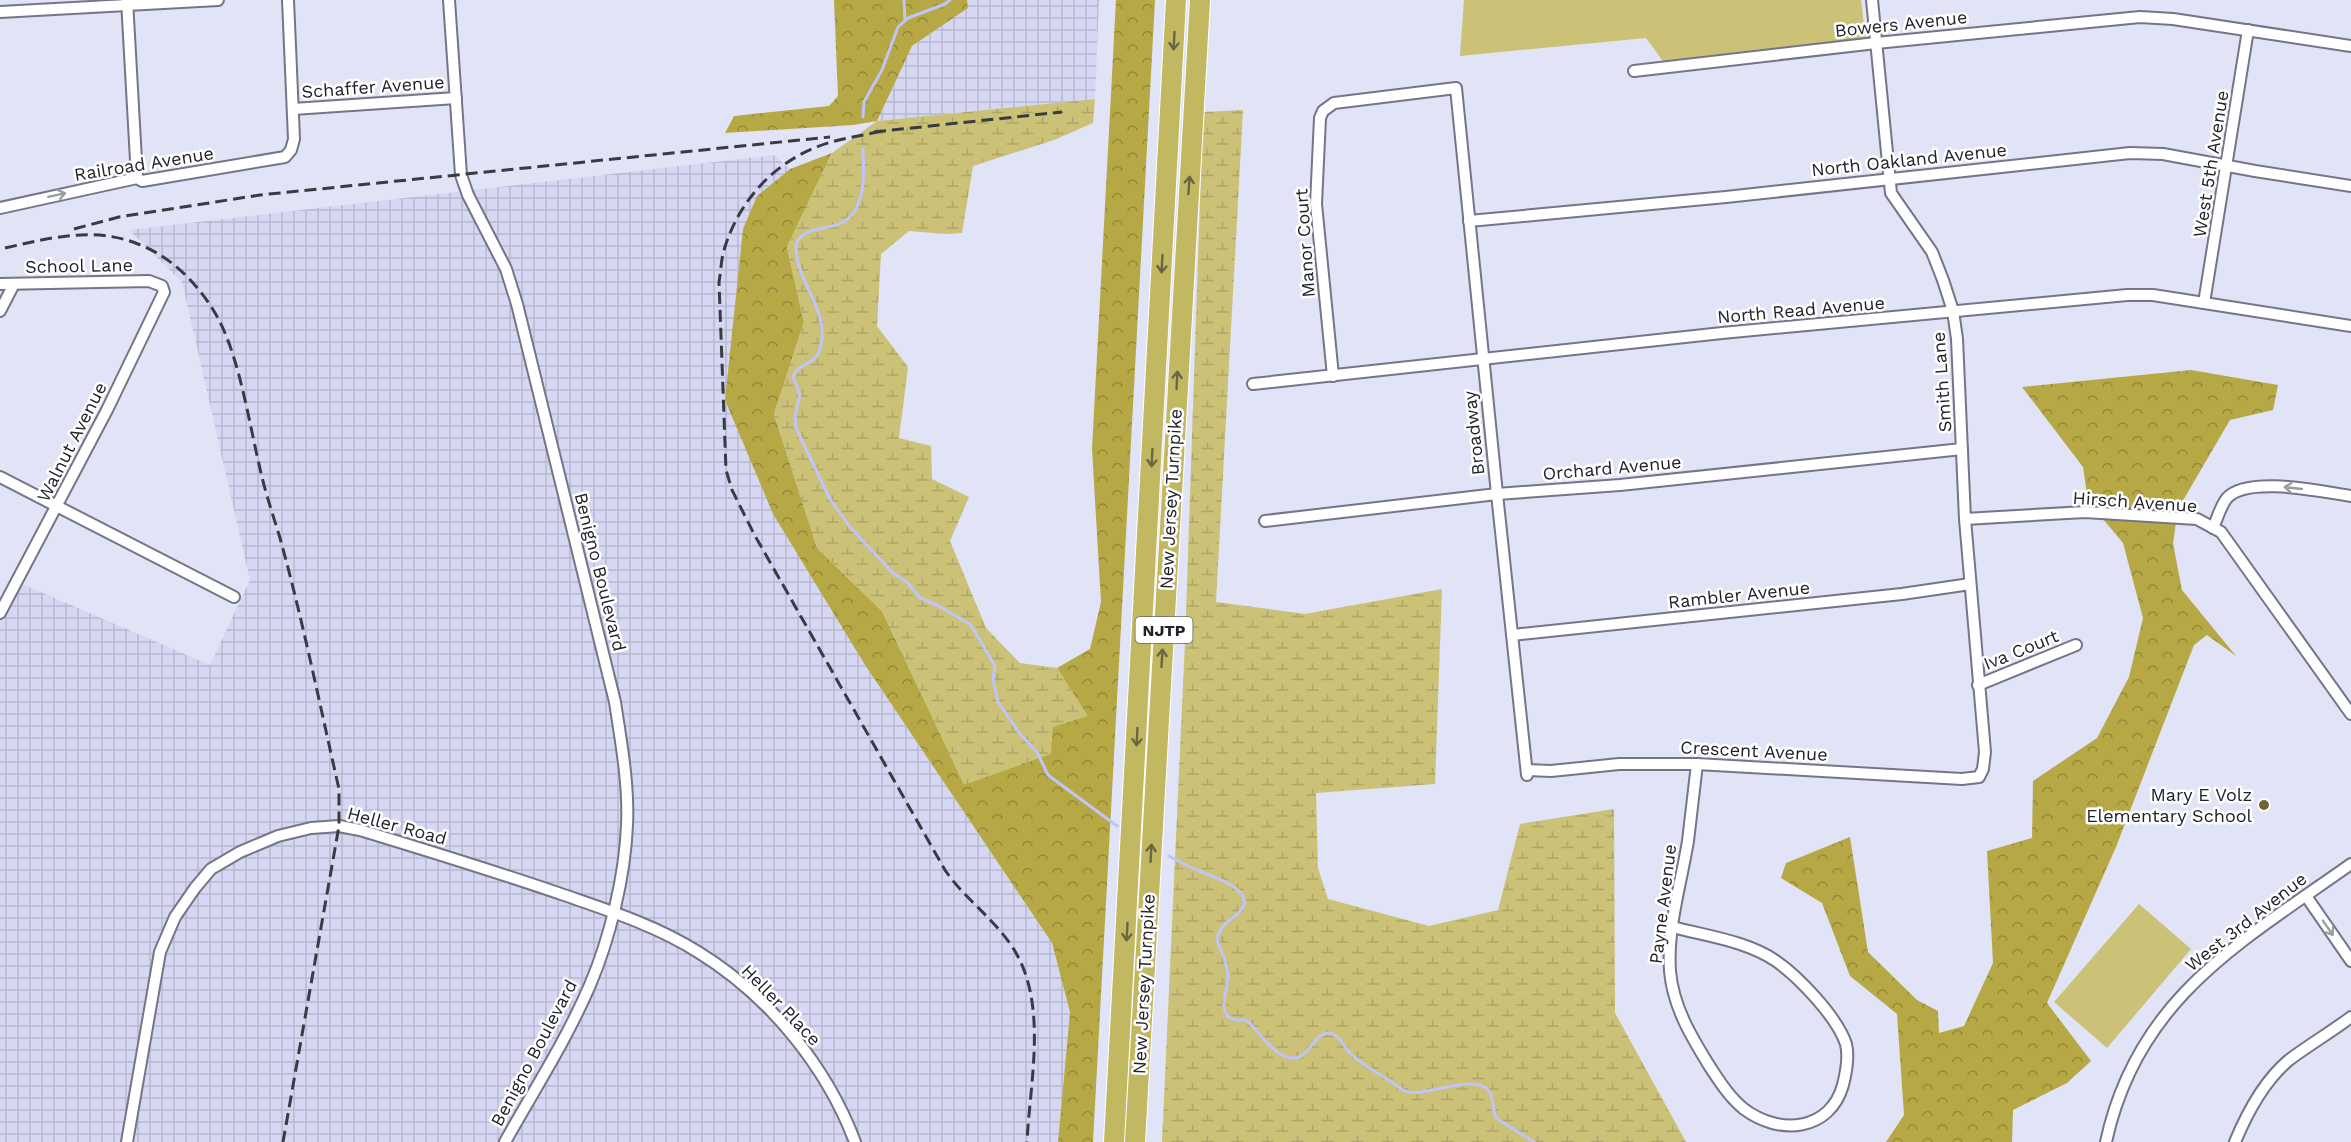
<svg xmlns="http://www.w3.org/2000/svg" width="2351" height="1142" font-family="'Work Sans',sans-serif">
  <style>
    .industrial { fill: url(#industrial-grid) }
    .forest { fill: url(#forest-crowns) }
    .wetland { fill: url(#wetland-marsh) }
    .park { fill: #cbc277 }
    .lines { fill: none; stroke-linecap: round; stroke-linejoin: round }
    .stream { stroke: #c0c4f8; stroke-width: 3 }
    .minor-casing { stroke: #747687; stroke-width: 14 }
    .motorway-casing { stroke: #fff; stroke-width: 22 }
    .minor { stroke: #fff; stroke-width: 10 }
    .motorway { stroke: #c2b862; stroke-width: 20 }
    .rail { stroke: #393b43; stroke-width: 3; stroke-dasharray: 12 6; stroke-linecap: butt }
    .oneway { stroke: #696643 }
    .oneway2 { stroke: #9b9c9f }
    .poi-dot { fill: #6e6734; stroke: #fff; stroke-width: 2 }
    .labels { text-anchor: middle; stroke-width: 5; stroke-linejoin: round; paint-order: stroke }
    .shield { fill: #fff; stroke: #646469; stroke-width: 1.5 }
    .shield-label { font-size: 16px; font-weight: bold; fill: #212229 }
    .street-label { font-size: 18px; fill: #212229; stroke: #fff }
    .poi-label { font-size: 18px; fill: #212229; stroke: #fff; text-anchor: end }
  </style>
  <defs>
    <pattern id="industrial-grid" width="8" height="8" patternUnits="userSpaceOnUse" patternTransform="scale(1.5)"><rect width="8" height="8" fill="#d6d8f3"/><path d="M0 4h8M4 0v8" fill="none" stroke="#b7b9d0"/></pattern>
    <pattern id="forest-crowns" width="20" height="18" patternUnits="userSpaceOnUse" patternTransform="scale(1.5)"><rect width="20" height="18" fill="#b6a945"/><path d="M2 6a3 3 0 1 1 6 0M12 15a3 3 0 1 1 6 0" fill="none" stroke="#94893a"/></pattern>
    <pattern id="wetland-marsh" width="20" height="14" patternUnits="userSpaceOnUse" patternTransform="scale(1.5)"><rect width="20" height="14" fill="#cbc277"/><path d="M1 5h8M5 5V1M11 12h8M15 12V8" fill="none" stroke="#aea667"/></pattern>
  </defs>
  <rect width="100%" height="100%" fill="#e1e3f6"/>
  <g class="industrial">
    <polygon points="967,0 1099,0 1095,99 877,121 912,46 968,8"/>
    <polygon points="774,155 790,169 757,196 865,665 1052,943 1070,1012 1058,1142 0,1142 0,618 20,583 210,665 250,580 182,282 129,230"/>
  </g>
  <g class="forest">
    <polygon points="834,0 967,0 968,8 912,46 877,121 853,125 725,133 734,116 829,106 838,96"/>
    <polygon points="1116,0 1155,0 1093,1142 1058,1142 1070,1012 1052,943 865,665 773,514 725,400 743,229 757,196 790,169 832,153 787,247 804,322 774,414 817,548 882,611 964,784 1053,726 1087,716 1057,668 1090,649 1101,602 1092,449"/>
    <polygon points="2191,370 2278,385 2273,410 2230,420 2178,509 2173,543 2182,590 2236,656 2207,635 2194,645 2116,847 2047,1003 2091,1061 2067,1083 2013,1110 2012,1142 1886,1142 1904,1115 1897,1014 1850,976 1822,903 1781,878 1786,863 1850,837 1868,952 1917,1000 1938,1011 1939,1033 1964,1026 1993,963 1987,851 2032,838 2033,781 2097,738 2129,677 2143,618 2123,543 2088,501 2083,467 2022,387"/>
  </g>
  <g class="wetland">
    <polygon points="1095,99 1093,123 1054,140 973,166 962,233 946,234 909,231 881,254 877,326 908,367 899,438 931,446 932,479 969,497 950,541 986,628 1020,663 1057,668 1088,716 1053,727 1051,754 964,785 882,611 817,548 774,414 804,322 787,247 832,153 877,121"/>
    <polygon points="1243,110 1216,602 1305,614 1442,589 1435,784 1316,793 1318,868 1328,899 1429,926 1498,910 1520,824 1614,809 1615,1013 1686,1142 1162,1142 1185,642 1203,112"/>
  </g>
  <g class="park">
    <polygon points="1464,0 1861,0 1866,41 1665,64 1646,38 1460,56"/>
    <polygon points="2139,904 2191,949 2107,1048 2054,1002"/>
  </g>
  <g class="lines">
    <g class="stream">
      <polyline points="904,0 905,21"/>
      <polyline points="863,117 864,102 882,70 898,27 908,18 945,4 950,0"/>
      <path d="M863 149C863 162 865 177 862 190 853 244 808 216 796 244 794 282 834 313 819 352 814 365 797 363 793 377L800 394 795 416 796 428 830 499 849 526 893 573 908 583 920 598 939 606 971 625 995 666 993 679 998 702 1020 734 1037 752 1048 775 1117 826"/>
      <path d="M1169 856C1179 861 1189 867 1199 871 1211 876 1252 888 1243 907 1237 920 1223 917 1217 939 1221 952 1227 961 1228 976 1228 990 1219 1005 1228 1017L1236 1020H1246C1259 1030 1277 1064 1299 1057 1312 1053 1317 1026 1335 1035 1341 1038 1344 1047 1349 1052 1361 1064 1376 1072 1390 1081 1395 1084 1400 1089 1405 1091 1422 1099 1474 1072 1489 1091 1494 1098 1492 1110 1496 1118L1534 1142"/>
    </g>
    <defs>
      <g id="minor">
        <polyline points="127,0 137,178"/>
        <path d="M449 0 461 175 468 195 506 269 517 304 615 702C621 742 629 784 627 825 625 876 610 938 590 985 567 1039 534 1090 505 1142"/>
        <polyline points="0,12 218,0"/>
        <polyline points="1634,71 1876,43 2140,17 2173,19 2351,46"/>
        <polyline points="293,109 456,98"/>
        <polyline points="0,208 137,178 142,181 285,157 291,150 294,139 288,0"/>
        <polyline points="1469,221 1726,197 2130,153 2163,154 2255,171 2351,186"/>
        <polyline points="0,284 149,281 162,286 164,292 107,410 0,613"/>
        <polyline points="2204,303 2248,30"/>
        <polyline points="0,311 14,284"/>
        <polyline points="1333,376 1316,204 1320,118 1323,111 1334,103 1456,88 1497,494 1527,775"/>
        <polyline points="1253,384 1722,333 2127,295 2153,295 2351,326"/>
        <polyline points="0,477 234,597"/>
        <polyline points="1965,519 2085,512 2197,519 2221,532 2351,714"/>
        <polyline points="1265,521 1497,494 1620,485 1962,449"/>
        <path d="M2213 528C2217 519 2221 505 2227 498 2248 475 2323 492 2351 496"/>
        <polyline points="1512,635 1902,594 1970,584"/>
        <polyline points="1978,685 2076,645"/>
        <polyline points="1527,770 1551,771 1619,764 1697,764 1962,779 1979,777 1983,769 1985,752 1965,519 1957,339 1953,311 1943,280 1932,252 1891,193 1872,0"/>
        <polyline points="2306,896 2351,961"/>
        <path d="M1673 927C1706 936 1747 941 1776 961 1799 977 1837 1017 1846 1044 1849 1056 1846 1073 1843 1085 1830 1131 1780 1136 1744 1109 1730 1098 1720 1082 1710 1067 1692 1038 1673 1007 1670 971 1667 928 1681 884 1688 841 1691 815 1694 790 1697 764"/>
        <path d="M127 1142 160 952 175 917 195 888 211 869 240 852 278 836 311 828 339 826 360 830C429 851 497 872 564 895 610 911 657 926 698 952 768 995 826 1065 855 1142"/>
        <path d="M2106 1142C2137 998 2241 942 2351 864"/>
        <path d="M2235 1142C2247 1113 2265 1080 2289 1060 2309 1045 2331 1032 2351 1017"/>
      </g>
      <g id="motorway">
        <polyline points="1114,1142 1176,0"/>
        <polyline points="1135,1142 1200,0"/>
      </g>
    </defs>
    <use href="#minor" class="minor-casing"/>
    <use href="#motorway" class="motorway-casing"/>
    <use href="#minor" class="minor"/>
    <use href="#motorway" class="motorway"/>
    <g class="rail">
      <path d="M881 131C866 135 850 137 835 141 781 155 740 196 724 250 721 260 721 271 719 282L726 470 732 490 754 534 945 870C964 898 992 917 1011 945 1049 1000 1030 1080 1027 1142"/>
      <polyline points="874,132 1062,112"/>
      <polyline points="74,229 119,217 260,195 830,137"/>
      <path d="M5 248C50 238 93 226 138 244 173 257 202 288 219 320 241 363 250 429 262 477 267 498 274 518 280 538 303 621 320 706 339 789V826L283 1142"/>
    </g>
  </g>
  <defs><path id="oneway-shaft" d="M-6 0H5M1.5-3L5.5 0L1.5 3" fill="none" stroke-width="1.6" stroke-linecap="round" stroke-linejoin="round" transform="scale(1.5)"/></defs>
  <g class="oneway">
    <use href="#oneway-shaft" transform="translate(1174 41) rotate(93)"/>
    <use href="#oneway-shaft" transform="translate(1189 185) rotate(-86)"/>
    <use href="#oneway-shaft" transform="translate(1162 264) rotate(93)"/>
    <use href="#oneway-shaft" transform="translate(1177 380) rotate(-87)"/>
    <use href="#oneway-shaft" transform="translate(1152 458) rotate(93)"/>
    <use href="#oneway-shaft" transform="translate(1162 658) rotate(-87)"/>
    <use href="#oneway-shaft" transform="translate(1137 737) rotate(93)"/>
    <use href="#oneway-shaft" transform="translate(1151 853) rotate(-87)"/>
    <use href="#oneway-shaft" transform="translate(1127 932) rotate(93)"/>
  </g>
  <g class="oneway2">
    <use href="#oneway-shaft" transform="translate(57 195) rotate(-12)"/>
    <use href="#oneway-shaft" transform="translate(2293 488) rotate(-174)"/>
    <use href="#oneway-shaft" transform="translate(2328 928) rotate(55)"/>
  </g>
  <circle class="poi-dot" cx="2264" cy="805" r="6"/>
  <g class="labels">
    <rect class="shield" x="1135.5" y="617" width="57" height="26" rx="4.5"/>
    <g class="shield-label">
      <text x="1164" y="636">NJTP</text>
    </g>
    <g class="street-label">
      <text transform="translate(1901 24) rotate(-6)" y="6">Bowers Avenue</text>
      <text transform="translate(373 87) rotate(-4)" y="6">Schaffer Avenue</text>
      <text transform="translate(1909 160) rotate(-6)" y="6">North Oakland Avenue</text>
      <text transform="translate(144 164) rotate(-9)" y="6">Railroad Avenue</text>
      <text transform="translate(2211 164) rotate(-81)" y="6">West 5th Avenue</text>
      <text transform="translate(1305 243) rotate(-94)" y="6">Manor Court</text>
      <text transform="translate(79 266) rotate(-1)" y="6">School Lane</text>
      <text transform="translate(1801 310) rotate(-5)" y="6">North Read Avenue</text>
      <text transform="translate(1942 382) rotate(-94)" y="6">Smith Lane</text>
      <text transform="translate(1474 433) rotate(-96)" y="6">Broadway</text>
      <text transform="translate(72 442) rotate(-63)" y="6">Walnut Avenue</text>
      <text transform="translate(1612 468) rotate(-5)" y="6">Orchard Avenue</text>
      <text transform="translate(1171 499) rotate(-87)" y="6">New Jersey Turnpike</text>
      <text transform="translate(2135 502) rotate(4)" y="6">Hirsch Avenue</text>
      <text transform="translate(600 572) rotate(76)" y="6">Benigno Boulevard</text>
      <text transform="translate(1739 595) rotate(-6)" y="6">Rambler Avenue</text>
      <text transform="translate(2021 650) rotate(-22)" y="6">Iva Court</text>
      <text transform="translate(1754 751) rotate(3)" y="6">Crescent Avenue</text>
      <text transform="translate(397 826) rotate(15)" y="6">Heller Road</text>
      <text transform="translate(1663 904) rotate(-83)" y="6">Payne Avenue</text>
      <text transform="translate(2246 922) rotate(-38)" y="6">West 3rd Avenue</text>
      <text transform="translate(1144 984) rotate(-87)" y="6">New Jersey Turnpike</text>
      <text transform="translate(781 1005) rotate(46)" y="6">Heller Place</text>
      <text transform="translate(534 1053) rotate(-62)" y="6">Benigno Boulevard</text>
    </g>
    <g class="poi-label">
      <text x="2252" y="801">Mary E Volz<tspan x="2252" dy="21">Elementary School</tspan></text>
    </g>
  </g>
</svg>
